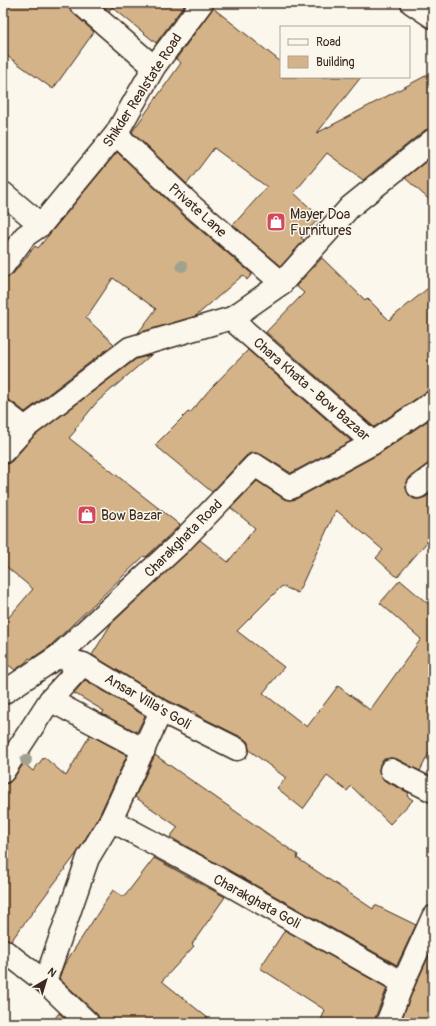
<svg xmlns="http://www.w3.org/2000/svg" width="436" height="1026" font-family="Pangolin,sans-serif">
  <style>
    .building { fill: #d5b388; stroke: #3b2a1e }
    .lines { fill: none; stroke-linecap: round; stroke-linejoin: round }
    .minor-casing { stroke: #3b2a1e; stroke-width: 25 }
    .minor { stroke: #fbf7ec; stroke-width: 22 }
    .tree { fill: #a1a190 }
    .labels { text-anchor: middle; stroke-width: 3; stroke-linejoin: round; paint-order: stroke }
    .street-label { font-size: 14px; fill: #3b2a1e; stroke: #fbf7ec }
    .poi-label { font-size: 14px; fill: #3b2a1e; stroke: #fbf7ec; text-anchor: start }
  </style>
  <rect width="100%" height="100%" fill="#fbf7ec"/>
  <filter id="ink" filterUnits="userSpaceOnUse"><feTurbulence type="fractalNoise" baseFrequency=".025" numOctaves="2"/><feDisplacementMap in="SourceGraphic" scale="8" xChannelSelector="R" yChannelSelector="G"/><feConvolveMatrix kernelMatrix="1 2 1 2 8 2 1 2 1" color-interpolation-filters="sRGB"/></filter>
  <g filter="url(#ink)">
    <g class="building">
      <polygon points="3,3 68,3 68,7 72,12 94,32 53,89 3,53"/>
      <polygon points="99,3 186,3 156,43 112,7 109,11"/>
      <polygon points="213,8 281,62 281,77 361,77 317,133 433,72 433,128 425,130 363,180 327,153 294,193 320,217 301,238 304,240 281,266 233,225 267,187 214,148 187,184 132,132 181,63 176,59"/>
      <polygon points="117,152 185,217 252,274 247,280 243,275 196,316 138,333 156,309 113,278 86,318 114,344 25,412 11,401 3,399 3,278 8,277 13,274 35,246 38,248"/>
      <polygon points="433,156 433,203 405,178"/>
      <polygon points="322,258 365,300 367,298 389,320 433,284 433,390 426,392 374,427 266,332 304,293 296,286"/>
      <polygon points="248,350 351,441 291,473 262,455 256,453 250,453 246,456 212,492 155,445 188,412 190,413 210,389"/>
      <polygon points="151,355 97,402 75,429 76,430 69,438 180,525 146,557 144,556 49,647 31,659 29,658 26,662 15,670 3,661 3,624 33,589 3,564 3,464 7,464 12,461 33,437 136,359"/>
      <polygon points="433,417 433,460 410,477 407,482 406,488 409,495 414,499 419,499 426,497 433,491 433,535 397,577 376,558 383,550 336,510 298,593 282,586 237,631 284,667 263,693 307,727 338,686 370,710 421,639 380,603 400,580 433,608 433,745 420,771 397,759 391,758 384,759 380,764 379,770 381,777 385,781 409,793 407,796 413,800 390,824 351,786 347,791 327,776 303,809 277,788 286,778 249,750 248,742 243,738 199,716 193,711 192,712 167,700 92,655 111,624 200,540 228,562 255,528 231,508 257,481 284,499 289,500 296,499 379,454"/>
      <polygon points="85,680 145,716 137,732 102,714 104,711 74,693"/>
      <polygon points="90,735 127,755 100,814 77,853 11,941 3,938 3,784 9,783 13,779 24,763 33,771 44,757 66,776"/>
      <polygon points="155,755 298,855 297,858 373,909 375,905 416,925 397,965 170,837 178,827 135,797"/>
      <polygon points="154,858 225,897 192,944 194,946 162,981 214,1023 100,1023 100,1019 97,1014 59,978 64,965 113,890 124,897"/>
      <polygon points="285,930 387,988 375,1018 375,1023 320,1023 325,1010 260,968"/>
      <polygon points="433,947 433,1023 400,1023 414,988"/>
      <polygon points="59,1013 70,1023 51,1023"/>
    </g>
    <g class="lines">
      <defs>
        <g id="minor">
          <polyline points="80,3 154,67"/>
          <polyline points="412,3 433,17"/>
          <polyline points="116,134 193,207 282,283"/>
          <polyline points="3,193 41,225"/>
          <polyline points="3,266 25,236 41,225 116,134 154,67 202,3"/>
          <polyline points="232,318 238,325 373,443"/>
          <polyline points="3,411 25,428"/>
          <polyline points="3,452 25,428 130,348 232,318 282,283 350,207 433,140"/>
          <polyline points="418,487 433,475"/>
          <polyline points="57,657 83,664 161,711 237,749"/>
          <polyline points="3,693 57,657 179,544 255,465 290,488 373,443 433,402"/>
          <polyline points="50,700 144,750"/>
          <polyline points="161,711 111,820 198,867 403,983"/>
          <polyline points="391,770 433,791"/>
          <polyline points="3,772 50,700 83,664"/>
          <polyline points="3,950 45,982 88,1023"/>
          <polyline points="45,982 88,858 111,820"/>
          <polyline points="387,1023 403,983 433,917"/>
        </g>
      </defs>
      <use href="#minor" class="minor-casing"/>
      <use href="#minor" class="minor"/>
    </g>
    <g class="tree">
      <circle cx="182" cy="266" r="6"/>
      <circle cx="26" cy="760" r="6"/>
    </g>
  </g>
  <defs>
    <symbol id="shop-square" viewBox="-11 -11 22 22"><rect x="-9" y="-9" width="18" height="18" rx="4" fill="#d1495b" stroke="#fbf7ec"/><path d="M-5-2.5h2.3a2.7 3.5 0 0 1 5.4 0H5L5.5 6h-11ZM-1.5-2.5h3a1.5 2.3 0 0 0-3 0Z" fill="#fff"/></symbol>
  </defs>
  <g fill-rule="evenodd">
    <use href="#shop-square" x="265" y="211" width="22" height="22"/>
    <use href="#shop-square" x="76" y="504" width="22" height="22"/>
  </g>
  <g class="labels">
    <g class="street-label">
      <text transform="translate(142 90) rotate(-57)" y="5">Shikder Realstate Road</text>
      <text transform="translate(198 210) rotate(42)" y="5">Private Lane</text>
      <text transform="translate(312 389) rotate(41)" y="5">Chara Khata - Bow Bazaar</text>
      <text transform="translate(183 538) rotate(-45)" y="5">Charakghata Road</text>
      <text transform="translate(148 701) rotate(30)" y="5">Ansar Villa's Goli</text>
      <text transform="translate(257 901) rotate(29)" y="5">Charakghata Goli</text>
    </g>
    <g class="poi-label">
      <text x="290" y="219">Mayer Doa<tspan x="290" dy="16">Furnitures</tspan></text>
      <text x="101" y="520">Bow Bazar</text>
    </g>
  </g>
  <rect width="436" height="1026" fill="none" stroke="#fbf7ec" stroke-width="16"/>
  <rect x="8" y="8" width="420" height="1010" fill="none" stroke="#3b2a1e" stroke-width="1.5" filter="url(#ink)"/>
  <rect x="280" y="26" width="130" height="52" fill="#fbf7ec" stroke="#aea59a"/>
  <rect x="288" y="39" width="20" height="6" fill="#fbf7ec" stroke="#aea59a"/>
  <text x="316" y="46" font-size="12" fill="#3b2a1e">Road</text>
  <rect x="288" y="56" width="20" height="12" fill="#d5b388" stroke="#aea59a"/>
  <text x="316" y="66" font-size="12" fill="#3b2a1e">Building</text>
  <g transform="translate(46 980) rotate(38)" stroke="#fbf7ec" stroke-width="3" paint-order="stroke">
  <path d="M0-3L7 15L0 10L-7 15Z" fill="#3b2a1e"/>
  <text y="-6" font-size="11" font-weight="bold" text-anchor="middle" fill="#3b2a1e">N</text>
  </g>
</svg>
